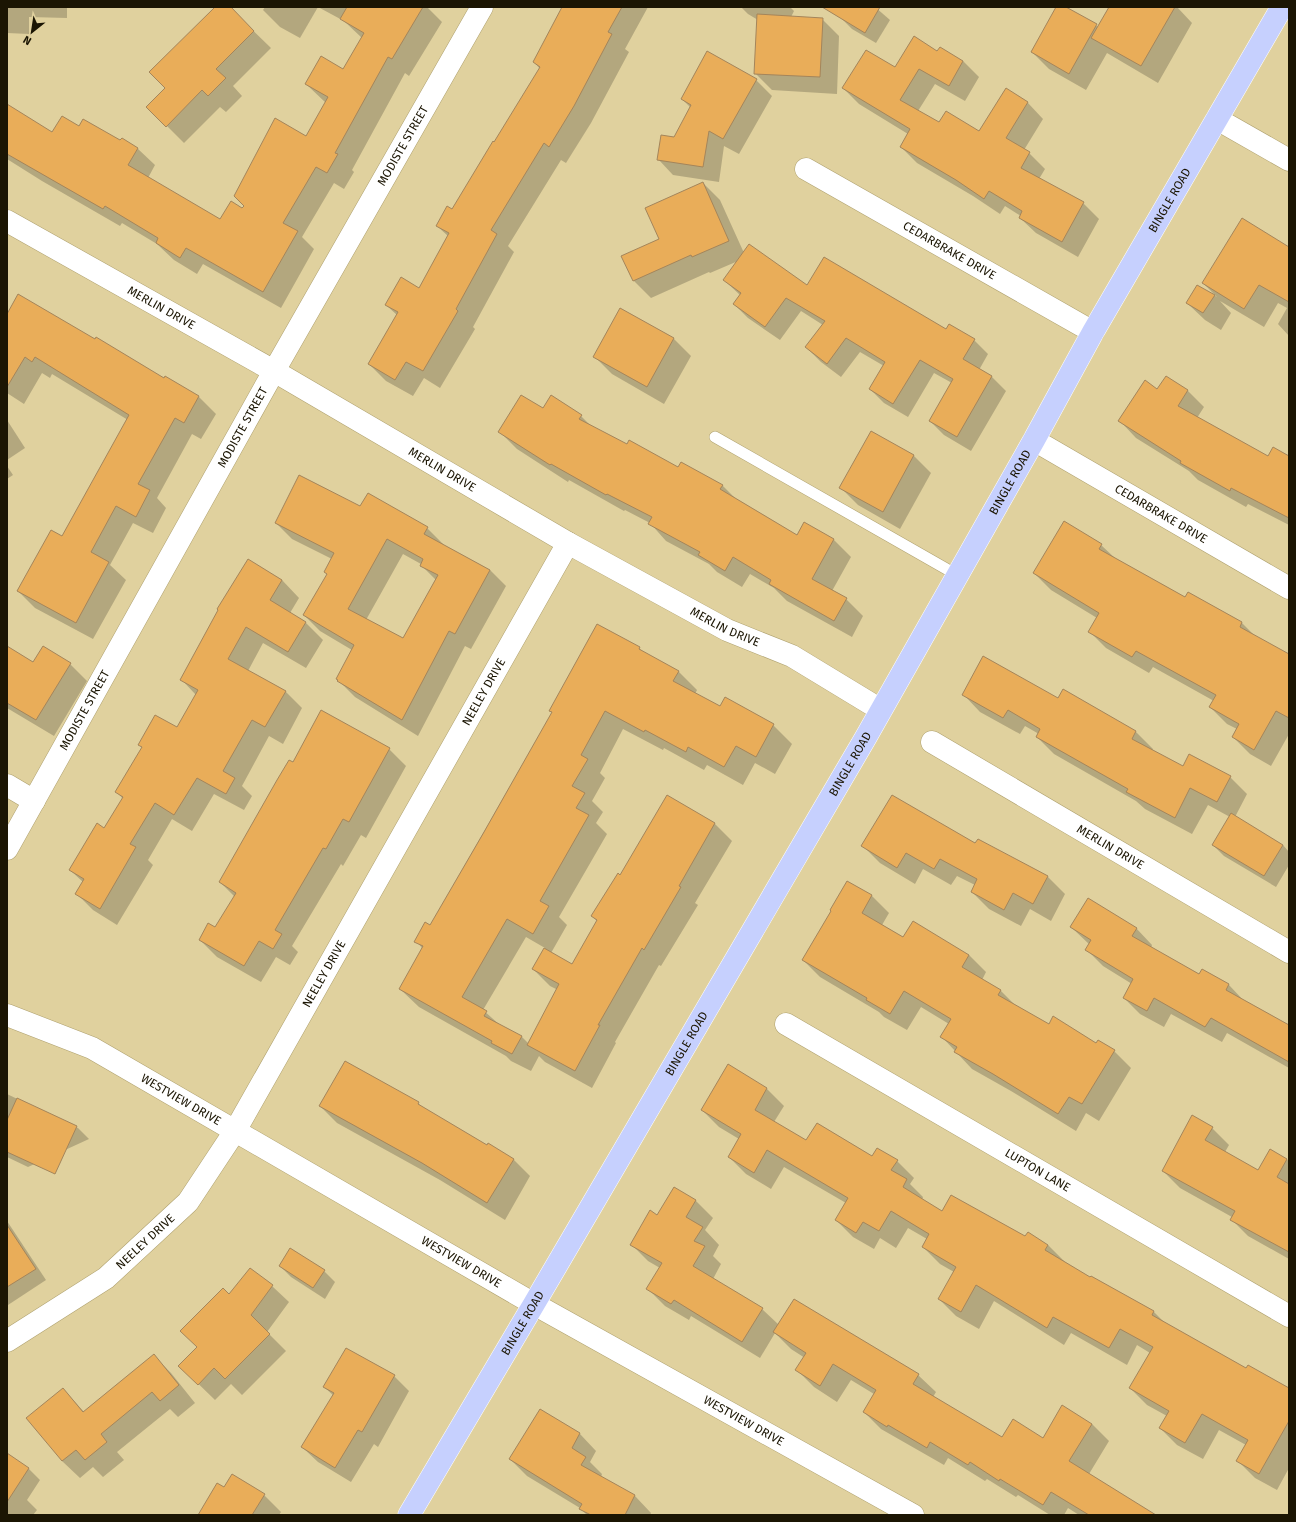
<svg xmlns="http://www.w3.org/2000/svg" width="1296" height="1522" font-family="'Fira Sans',sans-serif">
  <style>
    .shadow { fill: #0003; fill-rule: evenodd }
    .building { fill: #e9ad59; stroke: #a4855b; fill-rule: evenodd }
    .lines { fill: none; stroke-linecap: round; stroke-linejoin: round }
    .lane-casing { stroke: #afa16f; stroke-width: 12 }
    .street-casing { stroke: #afa16f; stroke-width: 23 }
    .secondary-casing { stroke: #afa16f; stroke-width: 23 }
    .primary-casing { stroke: #fff; stroke-width: 23 }
    .lane { stroke: #fff; stroke-width: 11 }
    .street { stroke: #fff; stroke-width: 22 }
    .secondary { stroke: #fff; stroke-width: 22 }
    .primary { stroke: #c6d0fe; stroke-width: 22 }
    .labels { text-anchor: middle; stroke-width: 3.5; stroke-linejoin: round; paint-order: stroke }
    .street-label { font-size: 12px; fill: #1b1503; stroke: #e0d19e }
  </style>
  <rect width="100%" height="100%" fill="#e0d19e"/>
  <g class="shadow">
    <polygon points="7,7 67,7 67,18 29,17 29,34 7,33"/>
    <polygon points="216,7 229,7 271,48 233,86 242,96 226,112 220,107 184,143 148,107 167,88"/>
    <polygon points="265,7 318,7 300,38 280,27 263,10"/>
    <polygon points="318,7 427,7 442,22 409,76 405,73 352,170 354,172 344,189 334,183 302,237 314,249 281,308 203,264 197,274 174,260 157,244 122,223 120,226 42,181 7,159 7,105 52,134 79,127 121,141 137,148 155,165 148,178 220,221 242,209 307,138 326,103 306,84 344,70 362,38 344,21"/>
    <polygon points="570,7 648,7 625,49 629,52 591,123 566,163 561,160 508,246 514,252 473,327 475,329 440,388 424,378 413,396 386,381 369,364 397,315 386,305 419,289 448,236 437,226 452,211 540,69 534,62"/>
    <polygon points="741,7 790,7 794,11 791,17 822,19 839,36 837,94 772,90 755,73 758,20 748,14"/>
    <polygon points="846,7 875,7 890,20 876,43 852,29 840,17"/>
    <polygon points="1058,7 1064,7 1098,27 1110,7 1177,7 1192,23 1158,83 1107,53 1086,90 1049,69 1032,52"/>
    <polygon points="940,49 963,61 979,77 965,101 935,84 918,111 940,124 979,132 1006,89 1028,103 1043,119 1024,150 1029,153 1045,169 1039,179 1083,203 1099,219 1078,257 1036,233 1020,218 1021,216 1005,206 1000,214 973,196 917,163 901,147 908,134 859,104 843,88 938,53"/>
    <polygon points="756,80 772,96 739,154 724,146 719,182 673,175 658,159 675,138 691,108 682,99"/>
    <polygon points="703,183 720,200 744,253 807,286 974,340 988,354 979,370 992,377 1006,391 971,451 944,435 930,421 952,383 934,373 908,417 884,403 870,389 884,366 860,352 841,377 821,362 806,347 823,325 801,311 780,340 748,318 734,304 740,295 724,280 738,261 710,273 709,272 651,298 634,281 623,256 660,239"/>
    <polygon points="1289,248 1289,336 1278,324 1287,308 1278,303 1264,327 1220,301 1231,313 1221,330 1205,320 1187,303 1198,286 1217,297 1203,283"/>
    <polygon points="621,310 674,339 691,356 664,404 612,374 595,357"/>
    <polygon points="7,316 164,379 165,378 199,397 216,414 201,439 192,434 157,498 166,508 153,533 133,523 110,565 126,580 93,639 35,608 18,591 62,537 128,420 52,374 50,378 42,373 24,404 7,393"/>
    <polygon points="1166,377 1188,391 1204,407 1197,418 1269,458 1289,457 1289,525 1248,504 1246,507 1198,480 1189,471 1136,438 1120,421 1158,390"/>
    <polygon points="543,410 581,416 592,427 627,445 678,468 722,485 736,499 797,536 804,523 834,540 851,557 832,591 846,599 863,616 852,637 787,601 774,588 750,574 742,587 717,572 709,564 666,541 650,523 625,510 624,511 569,480 568,482 517,449 500,432"/>
    <polygon points="7,420 25,448 7,460"/>
    <polygon points="872,433 914,456 931,473 900,529 858,505 841,488"/>
    <polygon points="7,466 13,475 7,479"/>
    <path d="M361 508 427 528 443 544V545L490 570 506 586 471 649 465 646 418 736 355 697 339 681 352 650 320 631 304 615 328 575 325 572 332 559 292 539 276 523ZM403 554 421 564V565L436 580 404 639 366 620Z"/>
    <polygon points="1101,545 1116,559 1186,598 1188,593 1242,623 1256,637 1289,655 1289,734 1271,766 1250,754 1233,737 1237,729 1227,724 1210,707 1214,701 1153,667 1149,673 1106,648 1090,632 1097,618 1051,590 1034,573"/>
    <polygon points="248,560 282,580 299,598 290,613 306,623 323,640 306,668 263,643 248,671 285,691 302,708 283,744 269,736 242,786 252,796 244,810 214,794 192,831 172,819 148,860 153,865 117,925 93,910 76,893 83,882 70,870 105,829 123,799 116,791 142,748 140,745 178,728 196,695 181,679"/>
    <polygon points="7,647 34,663 70,664 87,681 54,736 7,708"/>
    <path d="M639 648 644 653 678 671 697 690 695 694 720 708 725 699 773 725 792 744 775 774 755 763 743 785 707 765 704 770 664 748 663 750 623 729 600 773 605 778 592 801 603 812 596 823 607 834 559 917 567 925 551 953 572 966 598 922 592 916 621 876 667 796 715 824 732 841 695 903 698 905 661 966 659 965 615 1042 616 1043 592 1088 545 1062 539 1056 531 1071 511 1061 506 1056 419 1007 400 989 423 949 416 941 430 926 552 713 551 711ZM526 937 545 948 533 969 550 986 558 990 529 1044 521 1036 501 1026 483 1010Z"/>
    <polygon points="1063,690 1136,732 1153,749 1152,751 1183,768 1230,777 1247,794 1235,817 1283,845 1289,852 1289,865 1276,887 1224,856 1213,845 1230,817 1208,805 1192,834 1145,809 1136,801 1054,754 1037,737 1039,734 1025,726 1020,734 980,712 963,694 1058,699"/>
    <polygon points="389,749 406,766 366,838 361,835 343,866 341,864 292,946 298,952 290,965 276,957 261,982 217,957 200,940 216,929 235,897 220,882"/>
    <polygon points="978,840 1048,877 1065,894 1051,921 1030,909 1021,926 989,909 972,892 975,885 957,876 951,885 923,869 915,884 880,863 863,846 975,845"/>
    <polygon points="848,882 872,896 889,913 882,925 904,938 969,955 986,972 982,980 1000,990 1017,1007 1049,1026 1114,1051 1131,1068 1099,1121 1086,1113 1076,1131 1011,1091 972,1069 942,1037 949,1024 921,1007 907,1030 884,1017 879,1012 820,977 803,960"/>
    <polygon points="1071,927 1136,928 1152,945 1151,948 1200,975 1202,970 1229,985 1245,1002 1289,1026 1289,1068 1227,1033 1222,1042 1171,1014 1164,1027 1140,1014 1124,998 1132,984 1103,966 1087,950 1090,945"/>
    <polygon points="728,1066 767,1089 784,1106 774,1122 807,1142 873,1158 897,1161 914,1178 910,1184 923,1197 922,1200 942,1213 1048,1245 1065,1262 1090,1279 1154,1312 1165,1323 1247,1370 1289,1389 1289,1468 1277,1490 1255,1478 1238,1461 1246,1445 1219,1430 1203,1459 1177,1445 1160,1428 1167,1416 1147,1405 1130,1388 1150,1353 1137,1345 1127,1365 1071,1333 1064,1345 994,1301 979,1329 956,1316 939,1299 954,1272 940,1264 923,1247 927,1239 908,1228 896,1248 880,1238 874,1249 853,1237 836,1220 846,1203 784,1167 771,1189 746,1174 729,1157 739,1139 719,1127 702,1110"/>
    <polygon points="7,1094 78,1128 89,1139 28,1167 7,1157"/>
    <polygon points="418,1103 424,1109 487,1146 513,1159 530,1176 505,1220 440,1180 337,1123 320,1106"/>
    <polygon points="1212,1128 1229,1145 1225,1152 1259,1171 1271,1150 1289,1161 1289,1259 1248,1236 1231,1219 1232,1217 1180,1188 1163,1171"/>
    <polygon points="674,1188 696,1201 713,1218 705,1230 719,1245 713,1256 721,1264 713,1279 762,1309 779,1325 918,1375 936,1392 933,1397 1002,1438 1043,1439 1092,1424 1109,1441 1089,1474 1150,1515 1079,1515 1068,1508 1064,1515 1050,1515 1018,1495 1016,1497 987,1479 985,1481 948,1458 944,1465 881,1429 864,1412 874,1394 851,1380 837,1402 814,1387 797,1370 805,1358 791,1349 775,1333 760,1358 691,1316 689,1320 665,1306 648,1289 660,1268 648,1261 631,1244 658,1216"/>
    <polygon points="7,1221 46,1280 8,1305 7,1304"/>
    <polygon points="280,1266 324,1271 335,1282 325,1299 291,1277"/>
    <polygon points="250,1269 272,1286 289,1302 267,1332 286,1351 242,1395 231,1384 215,1400 180,1366 198,1347 230,1296"/>
    <polygon points="154,1356 171,1373 195,1403 178,1417 170,1409 117,1452 124,1460 103,1477 93,1467 80,1478 62,1461 63,1389 84,1412"/>
    <polygon points="394,1376 409,1391 378,1447 374,1444 351,1482 318,1462 302,1447 334,1396 324,1387"/>
    <polygon points="540,1410 580,1434 596,1451 590,1462 602,1474 601,1477 635,1496 651,1513 650,1515 587,1515 580,1508 527,1476 510,1459"/>
    <polygon points="7,1455 29,1469 40,1480 27,1500 37,1510 33,1515 7,1515"/>
    <polygon points="224,1489 264,1495 281,1512 279,1515 199,1515"/>
  </g>
  <g class="building">
    <polygon points="215,7 231,7 254,31 216,69 226,78 208,96 202,90 166,127 146,107 165,88 149,72"/>
    <polygon points="347,7 423,7 392,59 388,57 335,153 338,154 327,173 316,167 283,223 298,231 263,292 186,248 180,258 156,243 158,238 105,206 103,209 7,154 7,104 52,132 62,116 79,126 83,119 120,140 122,138 138,148 128,165 220,219 231,201 242,208 244,206 234,196 275,118 306,136 328,97 305,84 321,56 343,69 364,33 340,19"/>
    <polygon points="562,7 622,7 608,32 612,34 574,106 549,147 544,143 491,230 497,234 456,309 458,311 423,371 406,362 395,380 368,364 398,312 385,305 401,277 419,288 449,233 436,226 447,206 452,209 493,141 494,142 540,67 533,62"/>
    <polygon points="822,7 880,7 865,33"/>
    <polygon points="1056,7 1066,7 1097,24 1069,74 1031,52"/>
    <polygon points="1109,7 1175,7 1141,66 1091,38"/>
    <polygon points="757,14 823,18 820,77 754,74"/>
    <polygon points="914,36 937,51 940,47 963,61 949,86 919,69 900,100 939,122 946,111 979,131 1006,88 1028,102 1006,138 1030,152 1021,168 1084,202 1062,242 1019,218 1022,211 989,191 984,199 956,180 900,147 910,129 842,88 866,50 895,67"/>
    <polygon points="707,51 757,79 723,139 709,131 703,167 657,160 661,135 674,137 691,105 681,99"/>
    <polygon points="703,182 729,241 692,257 691,255 633,281 621,256 659,239 645,208"/>
    <polygon points="1242,218 1289,247 1289,302 1259,285 1244,309 1202,283"/>
    <polygon points="749,244 807,285 824,257 946,329 949,324 975,339 963,359 992,376 957,437 929,421 953,379 920,360 893,404 869,389 885,362 846,338 827,364 805,347 825,321 786,298 765,327 733,304 741,293 723,280"/>
    <polygon points="1197,285 1215,295 1203,313 1186,303"/>
    <polygon points="18,294 95,339 96,337 164,378 165,376 199,396 184,423 175,418 138,484 150,490 136,517 116,506 91,552 109,562 76,623 17,591 51,530 62,536 129,415 35,357 32,362 25,357 7,387 7,314"/>
    <polygon points="620,308 674,338 647,387 593,357"/>
    <polygon points="1166,376 1188,390 1178,406 1268,456 1273,447 1289,456 1289,518 1231,488 1230,491 1180,463 1181,461 1118,421 1145,380 1157,389"/>
    <polygon points="521,395 543,408 551,395 582,415 579,419 627,444 629,440 678,467 681,462 723,485 720,489 797,535 804,522 834,539 812,579 847,598 834,621 769,584 771,580 733,557 725,571 698,555 700,552 648,524 652,517 607,494 606,495 551,464 550,465 498,432"/>
    <polygon points="871,431 914,455 883,512 839,488"/>
    <path d="M299 475 360 506 368 493 428 527 424 534 490 570 455 634 449 631 402 720 337 681 338 680 336 679 354 645 303 615 327 574 324 572 334 553 275 523ZM387 539 423 559 420 566 438 575 403 638 348 609Z"/>
    <polygon points="1064,521 1102,544 1099,549 1185,597 1188,592 1242,622 1240,627 1289,654 1289,718 1276,711 1254,750 1232,737 1239,724 1209,707 1216,695 1136,651 1132,657 1088,632 1099,613 1033,573"/>
    <polygon points="248,559 282,580 270,600 306,622 288,652 246,627 228,659 286,691 265,727 252,720 223,771 235,778 226,794 197,778 174,815 155,803 130,844 136,847 100,909 75,894 84,879 69,870 97,823 104,828 123,797 115,792 142,747 138,745 155,715 177,727 198,690 180,680 218,610 217,609"/>
    <polygon points="597,624 640,647 639,649 679,671 673,681 720,706 725,697 774,724 756,757 736,746 724,767 688,747 686,752 645,730 644,732 605,711 581,755 588,759 572,786 585,793 576,808 589,815 540,901 549,906 533,934 507,919 462,997 487,1011 484,1016 522,1036 512,1054 491,1043 492,1041 399,989 423,946 414,942 425,922 430,925 484,832 552,712 549,711"/>
    <polygon points="7,646 33,662 43,646 71,663 36,720 7,703"/>
    <polygon points="983,656 1058,698 1063,689 1136,731 1132,739 1183,766 1189,754 1231,776 1217,802 1190,788 1175,818 1126,792 1128,789 1036,737 1040,729 1008,710 1003,718 962,695"/>
    <polygon points="321,710 390,748 349,822 343,819 326,849 323,848 275,930 282,934 273,949 259,941 244,966 199,940 208,923 215,927 236,893 219,882 277,780 289,760 293,762"/>
    <polygon points="667,795 715,823 679,886 681,887 644,950 642,948 598,1025 600,1025 575,1071 527,1045 559,984 532,969 544,948 572,964 597,920 591,916 618,873 620,875"/>
    <polygon points="892,795 975,843 978,839 1048,876 1033,904 1013,893 1004,910 971,892 977,879 940,859 934,869 906,853 897,868 861,846"/>
    <polygon points="1231,813 1283,845 1264,876 1212,845"/>
    <polygon points="847,881 872,895 862,913 903,937 913,921 969,955 962,967 1001,990 998,995 1049,1024 1053,1016 1096,1043 1098,1040 1115,1050 1082,1104 1069,1097 1058,1114 993,1074 954,1052 957,1047 940,1037 951,1019 904,991 890,1014 866,1000 867,998 802,960 831,911 830,910"/>
    <polygon points="1088,898 1137,928 1132,936 1199,974 1202,969 1229,984 1226,990 1289,1025 1289,1062 1211,1018 1205,1027 1154,998 1147,1011 1123,998 1133,979 1085,950 1091,940 1070,927"/>
    <polygon points="345,1061 419,1102 418,1104 487,1145 488,1143 514,1159 487,1203 422,1163 319,1106"/>
    <polygon points="728,1064 767,1088 755,1110 806,1140 817,1123 872,1156 877,1148 898,1160 891,1170 907,1179 903,1187 942,1211 951,1195 1025,1236 1028,1232 1048,1245 1045,1250 1090,1277 1091,1276 1154,1311 1152,1315 1246,1368 1248,1365 1289,1388 1289,1421 1259,1474 1236,1461 1248,1440 1202,1414 1185,1443 1159,1428 1169,1411 1129,1388 1153,1347 1120,1329 1109,1348 1053,1317 1047,1328 976,1285 961,1312 938,1299 956,1267 922,1247 929,1234 891,1211 879,1231 863,1222 856,1233 835,1220 848,1198 767,1150 754,1173 728,1157 741,1134 701,1110"/>
    <polygon points="17,1098 77,1126 55,1174 7,1152 7,1120"/>
    <polygon points="1192,1115 1213,1127 1205,1140 1258,1170 1270,1149 1287,1159 1277,1177 1289,1184 1289,1252 1230,1220 1235,1211 1162,1171"/>
    <polygon points="674,1187 696,1200 686,1217 703,1227 694,1241 705,1246 693,1266 763,1308 742,1342 674,1300 671,1304 646,1289 662,1263 630,1245 650,1210 657,1215"/>
    <polygon points="7,1225 36,1269 7,1287"/>
    <polygon points="290,1248 325,1270 313,1288 279,1266"/>
    <polygon points="250,1268 273,1285 251,1315 270,1334 225,1379 214,1368 198,1385 178,1366 197,1347 180,1331 223,1288 229,1294"/>
    <polygon points="794,1299 919,1374 913,1384 1002,1437 1013,1419 1043,1438 1062,1405 1092,1424 1069,1461 1156,1515 1089,1515 1051,1492 1043,1505 1000,1479 999,1481 970,1462 968,1465 930,1442 927,1448 888,1425 887,1427 863,1412 876,1390 833,1364 820,1386 795,1370 806,1353 773,1332"/>
    <polygon points="346,1348 395,1375 362,1432 358,1430 335,1468 301,1447 334,1393 323,1387"/>
    <polygon points="154,1354 179,1385 160,1401 152,1392 101,1434 107,1442 85,1460 76,1450 62,1461 26,1418 63,1388 83,1412"/>
    <polygon points="540,1409 580,1433 572,1448 586,1457 581,1465 635,1495 625,1515 591,1515 579,1509 582,1504 509,1459"/>
    <polygon points="7,1453 29,1468 7,1502"/>
    <polygon points="232,1474 265,1494 252,1515 198,1515 217,1483 224,1487"/>
  </g>
  <g class="lines">
    <defs>
      <polyline id="lane" points="715,437 957,575"/>
      <g id="street">
        <polyline points="1217,119 1289,160"/>
        <path id="s1" d="M806 169 1093 332"/>
        <path id="s2" d="M7 221 274 371 568 543 727 630 792 656 881 710"/>
        <path id="s3" d="M1034 440 1289 588"/>
        <path id="s4" d="M932 742 1289 952"/>
        <polyline points="7,785 34,801"/>
        <path id="s5" d="M7 849 274 371 482 7"/>
        <path id="s6" d="M786 1024 1289 1316"/>
        <path id="s7" d="M7 1341 106 1278 188 1202 235 1131 568 543"/>
      </g>
      <g id="secondary">
        <path id="s8" d="M7 1015 92 1048 534 1304 913 1515"/>
      </g>
      <g id="primary">
        <path id="s9" d="M409 1515 534 1304 866 737 1034 440 1093 332 1282 7"/>
      </g>
    </defs>
    <use href="#lane" class="lane-casing"/>
    <use href="#street" class="street-casing"/>
    <use href="#secondary" class="secondary-casing"/>
    <use href="#primary" class="primary-casing"/>
    <use href="#lane" class="lane"/>
    <use href="#street" class="street"/>
    <use href="#secondary" class="secondary"/>
    <use href="#primary" class="primary"/>
  </g>
  <g class="labels">
    <g class="street-label">
      <text dy="4" stroke="none"><textPath href="#s5" startOffset="807">MODISTE STREET</textPath></text>
      <text dy="4" stroke="none"><textPath href="#s9" startOffset="1519">BINGLE ROAD</textPath></text>
      <text dy="4" stroke="none"><textPath href="#s1" startOffset="165">CEDARBRAKE DRIVE</textPath></text>
      <text dy="4" stroke="none"><textPath href="#s2" startOffset="177">MERLIN DRIVE</textPath></text>
      <text dy="4" stroke="none"><textPath href="#s5" startOffset="483">MODISTE STREET</textPath></text>
      <text dy="4" stroke="none"><textPath href="#s2" startOffset="501">MERLIN DRIVE</textPath></text>
      <text dy="4" stroke="none"><textPath href="#s9" startOffset="1195">BINGLE ROAD</textPath></text>
      <text dy="4" stroke="none"><textPath href="#s3" startOffset="147">CEDARBRAKE DRIVE</textPath></text>
      <text dy="4" stroke="none"><textPath href="#s2" startOffset="825">MERLIN DRIVE</textPath></text>
      <text dy="4" stroke="none"><textPath href="#s7" startOffset="819">NEELEY DRIVE</textPath></text>
      <text dy="4" stroke="none"><textPath href="#s5" startOffset="159">MODISTE STREET</textPath></text>
      <text dy="4" stroke="none"><textPath href="#s9" startOffset="871">BINGLE ROAD</textPath></text>
      <text dy="4" stroke="none"><textPath href="#s4" startOffset="207">MERLIN DRIVE</textPath></text>
      <text dy="4" stroke="none"><textPath href="#s7" startOffset="495">NEELEY DRIVE</textPath></text>
      <text dy="4" stroke="none"><textPath href="#s9" startOffset="547">BINGLE ROAD</textPath></text>
      <text dy="4" stroke="none"><textPath href="#s8" startOffset="194">WESTVIEW DRIVE</textPath></text>
      <text dy="4" stroke="none"><textPath href="#s6" startOffset="291">LUPTON LANE</textPath></text>
      <text dy="4" stroke="none"><textPath href="#s7" startOffset="171">NEELEY DRIVE</textPath></text>
      <text dy="4" stroke="none"><textPath href="#s8" startOffset="518">WESTVIEW DRIVE</textPath></text>
      <text dy="4" stroke="none"><textPath href="#s9" startOffset="223">BINGLE ROAD</textPath></text>
      <text dy="4" stroke="none"><textPath href="#s8" startOffset="842">WESTVIEW DRIVE</textPath></text>
    </g>
  </g>
  <rect width="1296" height="1522" fill="none" stroke="#1b1503" stroke-width="16"/>
  <g transform="translate(32 32) rotate(210)" stroke="#e0d19e" stroke-width="3" paint-order="stroke">
  <path d="M0-3L7 15L0 10L-7 15Z" fill="#1b1503"/>
  <text y="-6" font-size="11" font-weight="bold" text-anchor="middle" fill="#1b1503">N</text>
  </g>
</svg>
